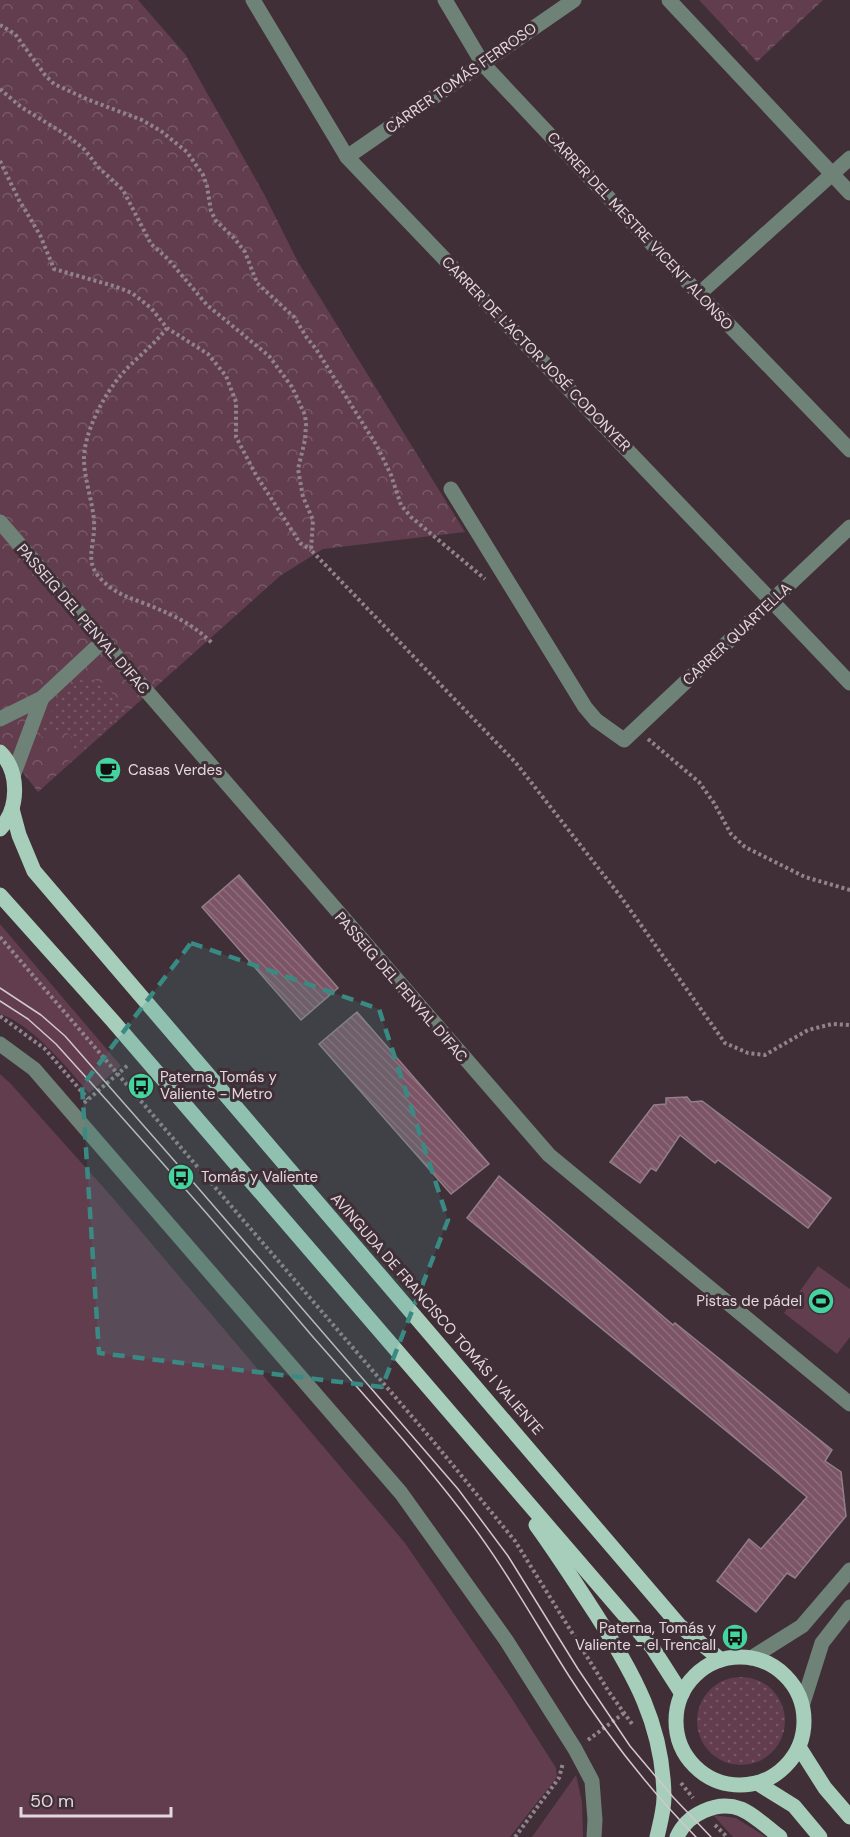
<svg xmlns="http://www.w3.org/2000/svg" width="850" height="1837" font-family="'DM Sans',sans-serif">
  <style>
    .grass { fill: #613d4e }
    .park { fill: url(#park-crowns) }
    .garden { fill: url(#garden-dots) }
    .building { fill: url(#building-back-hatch); stroke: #937f88; stroke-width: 1.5 }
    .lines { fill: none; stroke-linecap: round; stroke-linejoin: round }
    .path { stroke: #918389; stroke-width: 4; stroke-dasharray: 3 3; stroke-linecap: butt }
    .minor { stroke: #6f8278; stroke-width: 15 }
    .major { stroke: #a6cebb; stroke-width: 15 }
    .tram { stroke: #d3c7cc; stroke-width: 1.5 }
    .marked { fill: #3a8a84; fill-opacity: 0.2; stroke: #3a8a84; stroke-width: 4.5; stroke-dasharray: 12 8; stroke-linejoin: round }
    .labels { text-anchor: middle; stroke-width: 6; stroke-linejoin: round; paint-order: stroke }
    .street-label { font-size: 15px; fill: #e4d8dd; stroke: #402f37 }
    .poi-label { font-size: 15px; fill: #e4d8dd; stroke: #402f37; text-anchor: start }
  </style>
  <defs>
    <pattern id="park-crowns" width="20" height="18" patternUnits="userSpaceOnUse" patternTransform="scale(1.5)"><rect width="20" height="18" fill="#613d4e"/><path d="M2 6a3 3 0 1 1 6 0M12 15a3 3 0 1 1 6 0" fill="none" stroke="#785867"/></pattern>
    <pattern id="garden-dots" width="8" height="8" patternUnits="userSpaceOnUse" patternTransform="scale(1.5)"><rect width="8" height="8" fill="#613d4e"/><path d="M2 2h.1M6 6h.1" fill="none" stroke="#785867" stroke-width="1.8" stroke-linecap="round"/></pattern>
    <pattern id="building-back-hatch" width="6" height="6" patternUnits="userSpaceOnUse" patternTransform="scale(1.5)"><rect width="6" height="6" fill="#7b5466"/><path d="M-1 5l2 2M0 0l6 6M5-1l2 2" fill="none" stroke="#8e6c7b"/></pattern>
  </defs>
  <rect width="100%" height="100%" fill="#402f37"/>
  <g class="grass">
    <path d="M0 924 121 1066 89 1093C67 1068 33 1025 0 1014Z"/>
    <polygon points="0,1074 11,1084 112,1197 405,1543 509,1694 556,1768 557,1777 510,1837 0,1837"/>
    <polygon points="818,1266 850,1289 850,1337 837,1354 784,1313"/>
    <polygon points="576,1775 582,1802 583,1837 532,1837"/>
    <polygon points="713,1815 736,1818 766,1837 733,1837"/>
  </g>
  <g class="park">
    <polygon points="0,0 138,0 185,54 264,194 298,262 465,532 323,549 280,576 38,792 0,743"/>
    <polygon points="699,0 823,0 757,62"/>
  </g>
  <g class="garden">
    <path d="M89 678 103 683 127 710 77 754 72 761 68 762C69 756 73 754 74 749 78 733 59 728 47 730L37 743C43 723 66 680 89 678Z"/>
    <circle cx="741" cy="1721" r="44"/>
  </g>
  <g class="building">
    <polygon points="239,875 338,988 301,1020 202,907"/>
    <polygon points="357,1012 489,1164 451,1194 319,1044"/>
    <polygon points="687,1097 691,1102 702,1101 831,1198 808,1228 718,1160 715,1163 680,1135 656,1171 651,1168 640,1183 610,1162 654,1105 666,1104 666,1098"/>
    <polygon points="499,1176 673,1325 675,1323 832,1450 825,1461 841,1472 846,1516 795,1578 787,1573 756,1612 717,1581 749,1539 761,1549 807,1497 467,1218"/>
  </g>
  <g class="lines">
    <g class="path">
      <polyline points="0,25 15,34 45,75 54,84 89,100 142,120 161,131 187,152 203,175 207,186 211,211 216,221 234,238 245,252 257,283 294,317 307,338 316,349 377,446 391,475 401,505 411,517 485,579"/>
      <polyline points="0,89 21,107 68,136 85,150 98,167 123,190 151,244 168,259 207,305 269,356 292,387 305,415 306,424 305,440 298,469 303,497 313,520 311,550 516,763 621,897 725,1043 748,1053 765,1055 808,1030 832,1024 850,1025"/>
      <polyline points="0,161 19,200 40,235 54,269 114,286 132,293 151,308 167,328 208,354 226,376 236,402 236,437 256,475 300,543 311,550"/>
      <path d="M167 328C154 345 136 358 122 374 104 394 83 434 84 461 85 481 92 500 94 520 96 547 81 562 105 583 118 595 131 598 146 604 171 614 193 624 212 643"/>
      <polyline points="648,739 699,782 714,803 731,834 745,847 805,877 850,890"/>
      <polyline points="0,937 433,1441 515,1541 609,1692 632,1724"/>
      <polyline points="0,1016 45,1049 88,1099"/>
      <polyline points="84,1103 128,1065"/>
      <polyline points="588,1740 624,1713"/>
      <polyline points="681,1783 693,1798"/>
      <polyline points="715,1825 727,1837"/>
      <polyline points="515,1837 559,1778 563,1763"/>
    </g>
    <g class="minor">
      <polyline points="253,0 347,157 850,683"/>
      <polyline points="445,0 483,64 699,294 850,450"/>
      <polyline points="669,0 850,193"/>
      <polyline points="347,157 574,0"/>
      <polyline points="699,294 850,158"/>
      <polyline points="451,489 585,707 596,720 624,740 850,527"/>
      <polyline points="0,522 549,1155 850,1404"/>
      <polyline points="0,719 42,698 102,642"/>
      <polyline points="13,776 42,698"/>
      <polyline points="0,1044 34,1069 401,1493 506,1640 575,1749 592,1781 595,1820 594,1837"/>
      <polyline points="751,1658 802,1626 850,1570"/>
      <polyline points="803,1703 822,1643 850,1607"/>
    </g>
    <g class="major">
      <path d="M0 752C20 772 19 809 0 829"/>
      <polyline points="12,809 19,835 34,871 679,1625 721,1660"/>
      <polyline points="0,895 112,1020 652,1647 682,1694"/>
      <path d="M536 1525C557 1554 577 1585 597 1616 634 1675 663 1724 664 1797 664 1810 660 1824 657 1837"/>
      <circle cx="740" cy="1721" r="64"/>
      <polyline points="799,1747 825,1788 850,1817"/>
      <polyline points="757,1783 794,1806 820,1837"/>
      <path d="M677 1837C687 1814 717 1800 741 1809 755 1815 768 1828 780 1837"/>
    </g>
    <g class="tram">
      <polyline points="0,988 41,1015 65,1036 193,1182 458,1489 508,1556 578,1669 630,1746 673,1797 711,1837"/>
      <path d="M0 1001 28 1019 56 1044C143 1140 229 1238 313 1337 364 1395 416 1452 463 1513 503 1564 534 1621 569 1676 606 1734 648 1788 696 1837"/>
    </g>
  </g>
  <path class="marked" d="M191 943 379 1009 448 1220 382 1387 99 1353 82 1086Z"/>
  <defs>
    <symbol id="cafe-disc" viewBox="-11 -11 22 22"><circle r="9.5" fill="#45d49f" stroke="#402f37"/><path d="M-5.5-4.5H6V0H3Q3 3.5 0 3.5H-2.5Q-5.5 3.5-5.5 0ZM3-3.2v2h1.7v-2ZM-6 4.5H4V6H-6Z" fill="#111"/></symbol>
    <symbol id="bus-disc" viewBox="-11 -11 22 22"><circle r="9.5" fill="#45d49f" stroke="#402f37"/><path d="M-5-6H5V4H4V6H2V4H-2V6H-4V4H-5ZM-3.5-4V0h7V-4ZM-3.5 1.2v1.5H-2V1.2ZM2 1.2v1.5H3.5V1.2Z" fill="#111"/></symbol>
    <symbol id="stadium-disc" viewBox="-11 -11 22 22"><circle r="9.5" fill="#45d49f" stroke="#402f37"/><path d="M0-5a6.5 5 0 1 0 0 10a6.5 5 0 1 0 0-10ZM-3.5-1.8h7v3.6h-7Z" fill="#111"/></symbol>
  </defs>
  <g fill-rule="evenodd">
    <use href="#cafe-disc" x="93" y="755" width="30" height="30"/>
    <use href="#bus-disc" x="126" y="1071" width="30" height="30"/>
    <use href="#bus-disc" x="166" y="1162" width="30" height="30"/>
    <use href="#stadium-disc" x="806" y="1286" width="30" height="30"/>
    <use href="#bus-disc" x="720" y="1622" width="30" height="30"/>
  </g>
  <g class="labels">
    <g class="street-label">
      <text transform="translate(461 78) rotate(-35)" y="5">CARRER TOMÁS FERROSO</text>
      <text transform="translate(640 231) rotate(47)" y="5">CARRER DEL MESTRE VICENT ALONSO</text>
      <text transform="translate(536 354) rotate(46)" y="5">CARRER DE L'ACTOR JOSÉ CODONYER</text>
      <text transform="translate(83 619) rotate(49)" y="5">PASSEIG DEL PENYAL D'IFAC</text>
      <text transform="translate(737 634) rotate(-43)" y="5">CARRER QUARTELLA</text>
      <text transform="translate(401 987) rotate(49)" y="5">PASSEIG DEL PENYAL D'IFAC</text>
      <text transform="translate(437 1314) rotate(49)" y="5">AVINGUDA DE FRANCISCO TOMÁS I VALIENTE</text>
    </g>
    <g class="poi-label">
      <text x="128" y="775">Casas Verdes</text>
      <text x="160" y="1082">Paterna, Tomás y<tspan x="160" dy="17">Valiente - Metro</tspan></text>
      <text x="201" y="1182">Tomás y Valiente</text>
      <text x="802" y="1306" text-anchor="end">Pistas de pádel</text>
      <text x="716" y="1633" text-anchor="end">Paterna, Tomás y<tspan x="716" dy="17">Valiente - el Trencall</tspan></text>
    </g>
  </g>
  <path d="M21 1807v9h150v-9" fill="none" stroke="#e4d8dd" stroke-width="3"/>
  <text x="30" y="1807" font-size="18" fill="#e4d8dd" stroke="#402f37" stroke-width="4.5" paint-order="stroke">50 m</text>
</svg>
